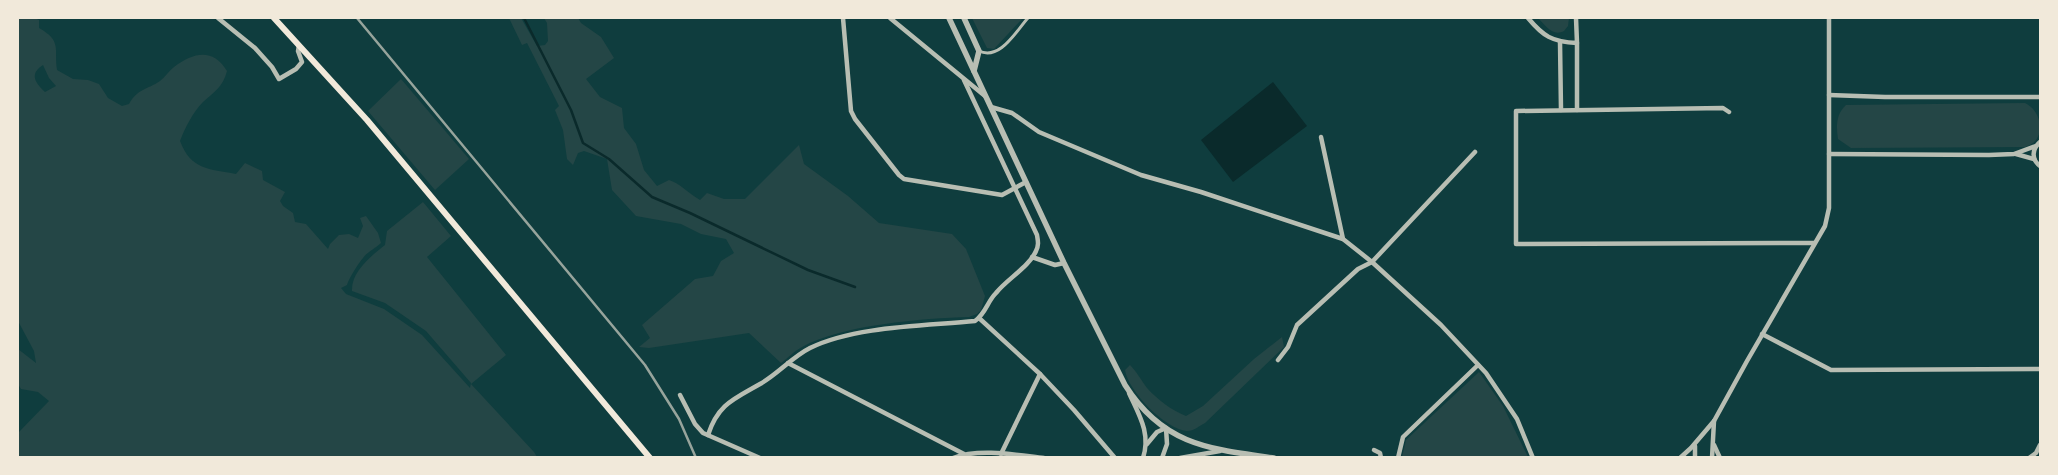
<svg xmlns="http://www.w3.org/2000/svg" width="2058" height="475" font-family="'Open Sans',sans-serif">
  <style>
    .green { fill: #244646; fill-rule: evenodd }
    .water { fill: #0a2a2b }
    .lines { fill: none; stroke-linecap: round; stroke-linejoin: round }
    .stream { stroke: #0a2a2b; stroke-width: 2.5 }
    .pedestrian { stroke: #b8beb3; stroke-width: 3 }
    .minor { stroke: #b8beb3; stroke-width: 4.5 }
    .tertiary { stroke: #b8beb3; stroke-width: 5.5 }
    .secondary { stroke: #f1e9da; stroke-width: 6 }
    .rail { stroke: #97a49c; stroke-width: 2.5 }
  </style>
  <rect width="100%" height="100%" fill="#0f3d3e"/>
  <g class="green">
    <path d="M18 18H34L39 20V28C62 41 54 48 57 70L73 79 88 80 99 84 108 98 122 106 129 104C138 88 147 90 160 81 165 77 169 71 174 67 194 52 213 48 227 71 223 87 214 92 203 102 193 112 185 128 180 141 191 170 209 169 236 174L245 163 262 171 263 180 285 192 280 201 283 206 293 213 295 222 306 224 328 249 330 244 339 235 349 234 358 238 363 226 360 218 366 216 378 233 381 243C376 248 366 253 363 258 358 264 349 278 347 285L341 288 346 294 384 309 422 335 470 388 471 383 426 331 385 303 352 291C351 272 371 256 385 245L387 231 423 202 451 236 427 257 506 355 471 384 534 452 537 457H18V433L49 401 38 392 21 389 18 384V349L36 363 34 351 18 321ZM43 65 49 78 56 86 45 92C35 83 29 74 43 65Z"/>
    <path d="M509 18H521L537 46 545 45 548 41 547 23 544 18H578L581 23 601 37 614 58 586 79 600 97 622 108 624 128 636 144 644 170 657 186 669 180C681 184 688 193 700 200L707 193 724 199H745L799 145 804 164 848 196 879 223 952 234 966 249 985 296 981 310 977 314 969 317C924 318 841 325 802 347 794 351 788 358 781 363L749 333 649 348 639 347 650 338 642 325 695 279 713 276 721 261 734 253 726 239 701 234 681 224 636 216 612 190 607 159 584 151 578 153 573 165 567 159 563 130 555 110 559 106 527 43 522 45Z"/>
    <polygon points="972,18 1020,18 1022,19 994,49 987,48"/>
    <path d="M1538 18H1569L1568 26 1564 31C1553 37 1546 26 1538 18Z"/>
    <polygon points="401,79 469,159 435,190 368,111"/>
    <path d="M2025 103C2044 112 2046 143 2024 147L1851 148 1838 139C1836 126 1836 114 1846 105Z"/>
    <path d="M1282 337 1284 347 1205 423C1199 426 1194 431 1187 431 1165 429 1128 391 1125 370L1130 365C1137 372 1141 380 1147 388 1158 400 1171 410 1186 416L1203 406 1254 359Z"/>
    <polygon points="1479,372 1503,406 1528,457 1402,457 1406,440"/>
  </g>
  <polygon class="water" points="1273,82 1307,126 1233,182 1201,140"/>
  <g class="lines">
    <polyline class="stream" points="524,18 571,110 583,143 609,159 652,197 690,213 808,270 855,287"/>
    <path class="pedestrian" d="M979 51C1000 61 1016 31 1028 18"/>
    <g class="minor">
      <polyline points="218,18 255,48 272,67 279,79 296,69 302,62 298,51 299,45"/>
      <polyline points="843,18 851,111 855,119 899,175 904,179 1002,195 1026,182"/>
      <polyline points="890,18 985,96"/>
      <path d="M1528 18C1543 36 1552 42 1577 43L1576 18"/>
      <polyline points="1560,42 1561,110"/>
      <polyline points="1577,43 1577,110"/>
      <polyline points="1829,95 1885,97 2040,97"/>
      <polyline points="991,107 1012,113 1039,132 1141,175 1201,192 1343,239 1372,262 1441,325 1486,373 1517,419 1533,458"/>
      <polyline points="1729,112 1723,108 1516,111 1516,244 1814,243"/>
      <polyline points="1321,137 1343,239"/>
      <path d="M2040 142C2032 149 2031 159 2040 166"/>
      <polyline points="1829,154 1989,155 2014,154 2036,146"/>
      <polyline points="2016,154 2034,159"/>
      <polyline points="1032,257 1055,265 1064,263"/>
      <polyline points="979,318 1040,374 1074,410 1115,458"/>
      <polyline points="1762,334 1831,370 2040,369"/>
      <polyline points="1278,360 1288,347 1297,325 1358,269 1372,262 1475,152"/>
      <polyline points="788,363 964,454"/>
      <path d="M1129 393C1139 415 1151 433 1143 458"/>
      <polyline points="680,395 695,424 703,433 760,458"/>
      <path d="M708 435C718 404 734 399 760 384 778 374 792 357 810 348 855 326 925 326 975 321 986 313 987 302 996 293 1007 279 1029 267 1036 251 1039 245 1038 241 1037 235L964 80"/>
      <polyline points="1147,444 1157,432 1166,428 1167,444 1162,458"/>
      <polyline points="1714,445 1720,458"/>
      <polyline points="1374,450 1380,453 1381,458"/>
      <polyline points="1001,454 1040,374"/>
      <path d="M953 458C979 448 1017 455 1044 458"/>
      <polyline points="1180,458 1220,451"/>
      <polyline points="1398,458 1403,437 1478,365"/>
      <polyline points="1680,458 1691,448 1714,421 1747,361 1825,226 1829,208 1829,18"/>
      <polyline points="1695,458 1695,446"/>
      <polyline points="1712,458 1714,421"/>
      <polyline points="2029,458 2036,453 2040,445"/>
    </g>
    <g class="tertiary">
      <path d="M949 18 1064 263 1125 385C1163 445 1209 449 1274 458"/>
      <polyline points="964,18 979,51 974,71"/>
    </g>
    <polyline class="secondary" points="274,18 367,120 650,458"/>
    <polyline class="rail" points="357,18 645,365 679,419 696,458"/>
  </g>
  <rect width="2058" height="475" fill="none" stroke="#f1e9da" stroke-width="38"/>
</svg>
